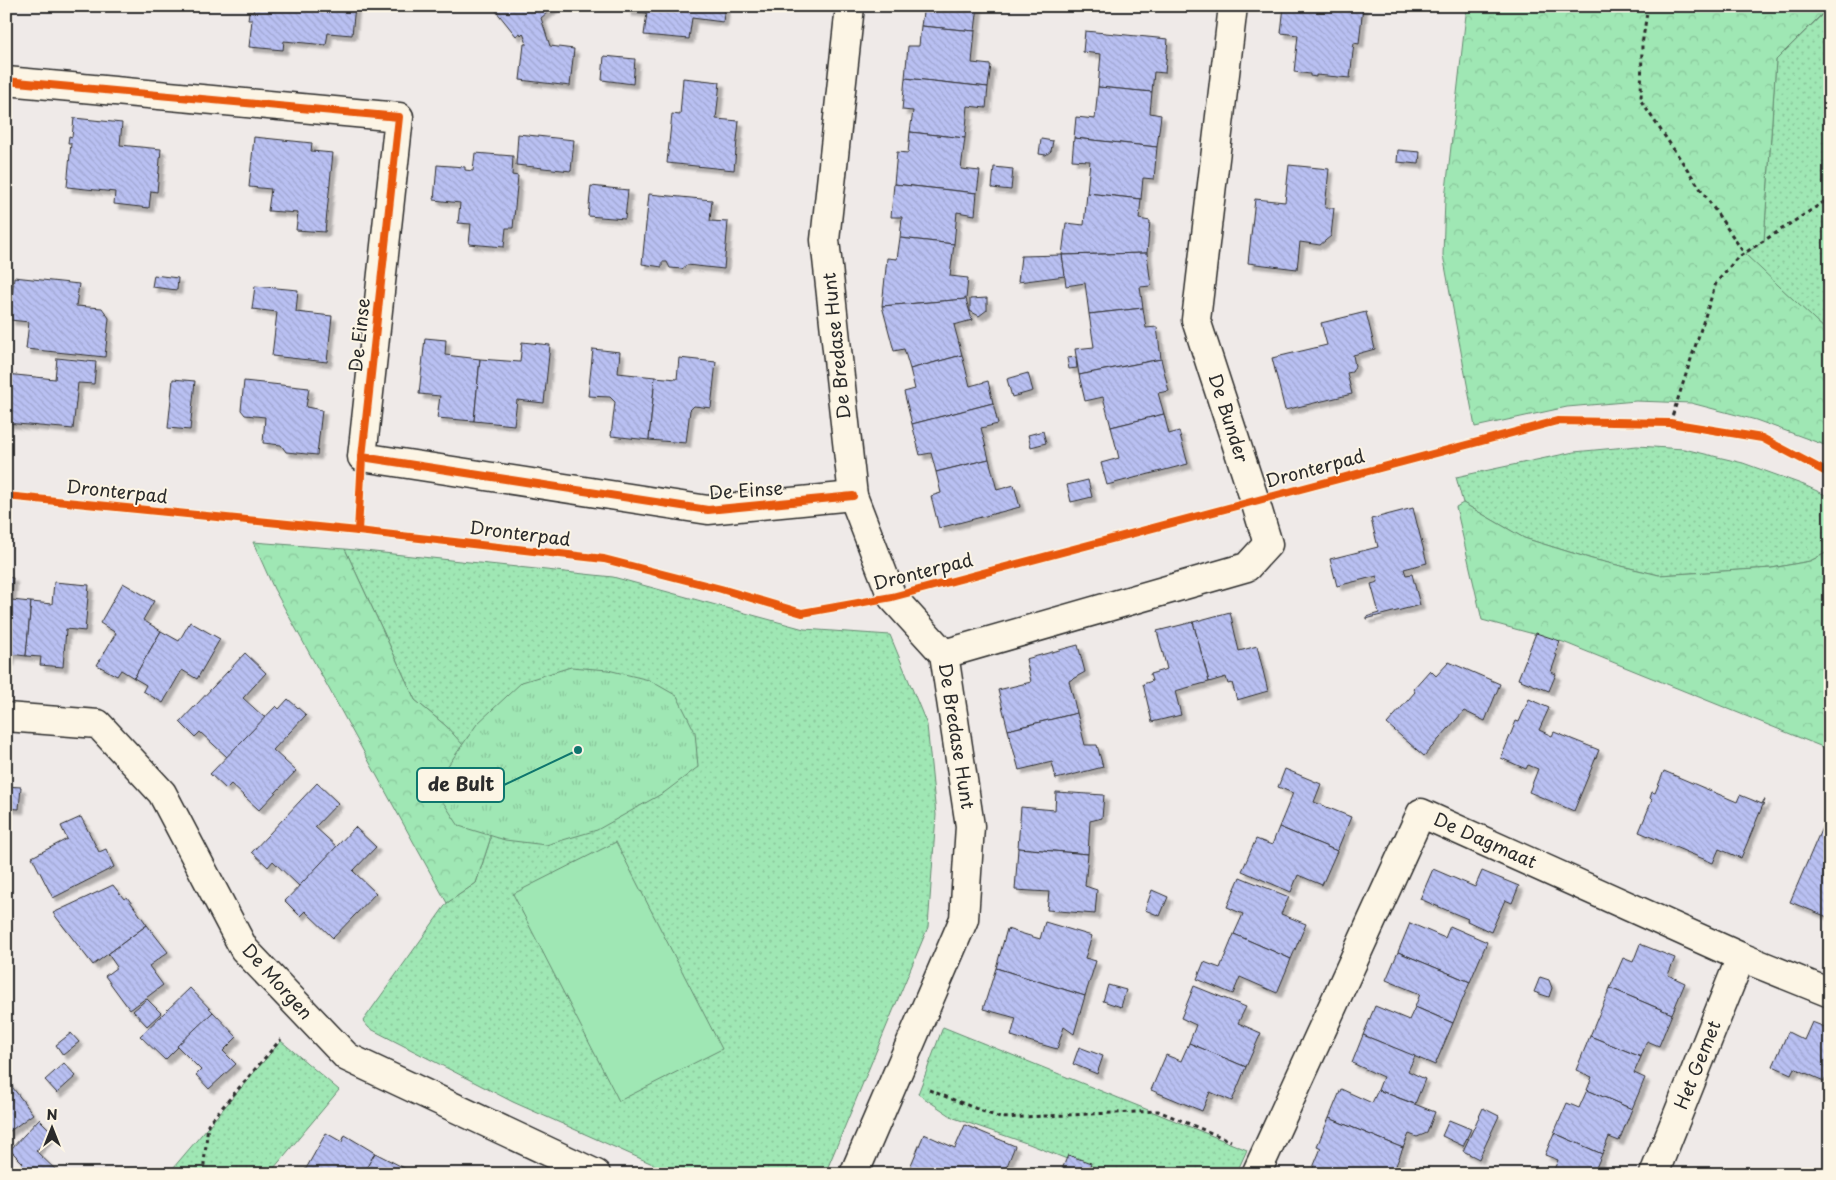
<svg xmlns="http://www.w3.org/2000/svg" width="1836" height="1180" font-family="'Playpen Sans',sans-serif">
  <style>
    .grass { fill: url(#grass-dots); stroke: #658970 }
    .forest { fill: url(#forest-crowns); stroke: #658970 }
    .park { fill: url(#park-tufts); stroke: #658970 }
    .garden { fill: #9fe7b4; stroke: #658970 }
    .building { fill: url(#building-back-hatch); stroke: #2b2b2b; filter: url(#shadow) }
    .lines { fill: none; stroke-linecap: round; stroke-linejoin: round }
    .minor-casing { stroke: #2b2b2b; stroke-width: 31 }
    .path { stroke: #2b2b2b; stroke-width: 3; stroke-dasharray: 4 4; stroke-linecap: butt }
    .minor { stroke: #fcf5e5; stroke-width: 28 }
    .cycleway-casing { stroke: #fcf5e5; stroke-width: 11 }
    .cycleway { stroke: #e8590c; stroke-width: 8 }
    .labels { text-anchor: middle; stroke-width: 4; stroke-linejoin: round; paint-order: stroke }
    .street-label { font-size: 18px; fill: #2b2b2b; stroke: #fcf5e5 }
    .leader { fill: none; stroke: #0f766e; stroke-width: 2 }
    .callout-dot { fill: #0f766e; stroke: #fcf5e5; stroke-width: 2 }
    .callout { fill: #fcf5e5; stroke: #0f766e; stroke-width: 2 }
    .callout-label { font-size: 19px; text-anchor: middle; font-weight: bold; fill: #2b2b2b }
  </style>
  <defs>
    <pattern id="grass-dots" width="8" height="8" patternUnits="userSpaceOnUse" patternTransform="scale(1.25)"><rect width="8" height="8" fill="#9fe7b4"/><path d="M2 2h.1M6 6h.1" fill="none" stroke="#89c69b" stroke-width="1.8" stroke-linecap="round"/></pattern>
    <pattern id="forest-crowns" width="20" height="18" patternUnits="userSpaceOnUse" patternTransform="scale(1.25)"><rect width="20" height="18" fill="#9fe7b4"/><path d="M2 6a3 3 0 1 1 6 0M12 15a3 3 0 1 1 6 0" fill="none" stroke="#89c69b"/></pattern>
    <pattern id="park-tufts" width="24" height="20" patternUnits="userSpaceOnUse" patternTransform="scale(1.25)"><rect width="24" height="20" fill="#9fe7b4"/><path d="M3 7l-1-3M5 7V3M7 7l1-3M15 17l-1-3M17 17v-4M19 17l1-3" fill="none" stroke="#89c69b"/></pattern>
    <pattern id="building-back-hatch" width="6" height="6" patternUnits="userSpaceOnUse" patternTransform="scale(1.25)"><rect width="6" height="6" fill="#b9c0f2"/><path d="M-1 5l2 2M0 0l6 6M5-1l2 2" fill="none" stroke="#9fa5d0"/></pattern>
    <filter id="shadow"><feDropShadow dx="4.5" dy="4.5" stdDeviation="1" flood-color="#0004"/></filter>
  </defs>
  <rect width="100%" height="100%" fill="#efeae8"/>
  <filter id="ink" filterUnits="userSpaceOnUse"><feTurbulence type="fractalNoise" baseFrequency=".02" numOctaves="2"/><feDisplacementMap in="SourceGraphic" scale="10" xChannelSelector="R" yChannelSelector="G"/><feConvolveMatrix kernelMatrix="1 2 1 2 8 2 1 2 1" color-interpolation-filters="sRGB"/></filter>
  <g filter="url(#ink)">
    <g class="grass">
      <polygon points="1830,7 1830,334 1744,254 1764,241 1776,60"/>
      <polygon points="1637,446 1684,449 1743,463 1804,485 1830,497 1830,551 1810,561 1772,568 1659,575 1592,559 1524,538 1463,503 1456,477 1574,452"/>
      <polygon points="345,549 613,577 804,629 890,635 927,725 936,815 928,927 825,1174 675,1174 513,1102 369,1028 363,1021 447,903 476,883 490,840 488,787 446,726 415,700"/>
      <polygon points="943,1027 1247,1150 1236,1174 1105,1174 1029,1144 954,1118 918,1094"/>
      <polygon points="281,1041 339,1090 269,1174 168,1174"/>
    </g>
    <g class="forest">
      <polygon points="1467,6 1830,6 1776,60 1764,241 1745,254 1830,334 1830,447 1756,420 1691,403 1636,401 1567,407 1475,427 1443,255 1445,199"/>
      <polygon points="1463,503 1524,538 1592,559 1659,575 1772,568 1810,561 1830,551 1830,750 1563,642 1482,620 1456,507"/>
      <polygon points="253,542 345,549 415,700 446,726 472,755 488,787 490,840 476,883 447,903 274,589"/>
    </g>
    <polygon class="park" points="571,667 608,670 649,680 677,696 695,732 698,767 665,792 597,830 546,845 505,840 459,826 433,787 477,724 522,682"/>
    <polygon class="garden" points="616,842 722,1049 619,1101 513,894"/>
    <g class="building">
      <polygon points="254,6 355,6 352,35 328,33 326,45 284,41 283,50 249,47 252,20 248,20 249,12 253,13"/>
      <polygon points="492,6 555,6 541,18 550,46 574,49 570,86 520,80 524,44 527,44 523,33 521,35 520,33 516,36"/>
      <polygon points="627,6 725,6 723,22 692,18 689,39 644,35 647,13 627,11"/>
      <polygon points="924,6 978,6 975,31 921,26"/>
      <polygon points="1284,6 1363,6 1359,44 1354,43 1350,78 1316,75 1316,77 1310,76 1310,74 1294,72 1298,35 1281,33"/>
      <polygon points="921,26 975,31 972,63 991,65 988,87 905,78 908,46 919,46"/>
      <polygon points="1085,31 1168,39 1165,73 1154,72 1152,92 1098,87 1101,54 1083,52"/>
      <polygon points="604,56 635,59 633,84 602,80"/>
      <polygon points="683,78 720,82 716,119 739,121 734,170 667,163 672,114 680,115"/>
      <polygon points="905,78 988,87 986,108 968,106 965,138 910,132 913,111 902,110"/>
      <polygon points="1098,87 1152,92 1150,113 1161,115 1157,147 1074,138 1076,117 1095,119"/>
      <polygon points="74,118 122,123 120,145 161,149 157,192 151,191 149,208 114,204 115,192 67,187 71,143 68,143 69,136 72,137"/>
      <polygon points="910,132 965,138 961,169 980,171 977,193 894,184 897,152 908,153"/>
      <polygon points="518,134 574,140 571,171 516,165"/>
      <polygon points="254,137 312,143 311,151 333,153 325,232 296,230 298,213 268,211 271,189 249,187"/>
      <polygon points="1074,138 1157,147 1154,179 1143,178 1141,199 1087,193 1090,161 1072,160"/>
      <polygon points="1041,139 1053,141 1051,151 1046,155 1039,154"/>
      <polygon points="1398,150 1420,152 1419,164 1397,162"/>
      <polygon points="475,153 513,156 512,175 518,176 513,228 506,228 504,247 469,244 471,224 458,223 460,203 434,200 437,165 465,167 465,170 473,171"/>
      <polygon points="1289,165 1329,169 1325,208 1334,208 1331,236 1320,245 1300,242 1297,269 1248,263 1255,199 1285,202"/>
      <polygon points="994,167 1013,169 1011,190 992,188"/>
      <polygon points="894,184 977,193 975,215 957,212 954,244 900,238 902,217 891,217"/>
      <polygon points="591,186 628,190 625,219 588,216"/>
      <polygon points="1087,193 1141,199 1139,219 1150,221 1147,253 1062,255 1066,223 1084,225"/>
      <polygon points="649,194 712,200 710,221 728,222 724,269 687,265 682,269 670,268 667,262 662,262 662,267 642,264"/>
      <polygon points="900,238 954,244 950,276 968,278 966,299 882,306 887,258 897,259"/>
      <polygon points="1147,253 1151,286 1140,287 1143,308 1089,314 1085,283 1066,286 1062,255"/>
      <polygon points="1062,255 1065,276 1018,282 1021,256"/>
      <polygon points="154,275 178,278 177,290 152,287"/>
      <polygon points="14,277 79,284 76,306 102,308 109,318 105,357 26,349 29,322 10,320"/>
      <polygon points="255,286 298,290 296,312 332,316 327,362 272,356 277,312 252,309"/>
      <polygon points="987,298 987,310 979,316 970,311 970,299"/>
      <polygon points="966,299 972,320 954,325 962,355 910,369 904,349 894,351 882,306"/>
      <polygon points="1143,308 1146,328 1157,327 1161,359 1079,375 1075,349 1094,347 1089,314"/>
      <polygon points="1366,312 1375,349 1353,355 1355,366 1352,372 1347,373 1352,394 1285,410 1272,358 1327,345 1321,323"/>
      <polygon points="425,338 446,340 445,355 480,359 474,421 437,418 440,396 419,394"/>
      <polygon points="522,342 550,345 544,403 517,400 514,425 474,421 480,359 520,362"/>
      <polygon points="593,349 620,352 618,373 655,377 649,440 611,436 615,402 610,397 588,396"/>
      <polygon points="962,355 970,386 988,381 993,403 912,424 904,392 915,389 910,369"/>
      <polygon points="1076,357 1077,368 1069,369 1067,358"/>
      <polygon points="57,358 96,362 94,384 78,383 73,429 6,423 6,374 55,379"/>
      <polygon points="679,358 716,362 711,408 694,406 690,410 686,443 649,440 655,377 677,379"/>
      <polygon points="1161,359 1169,391 1158,393 1164,414 1111,427 1103,397 1085,401 1079,375"/>
      <polygon points="1028,373 1033,391 1012,397 1007,379"/>
      <polygon points="173,379 195,381 190,430 168,428"/>
      <polygon points="244,381 309,388 306,407 322,410 317,455 286,452 281,445 263,443 265,417 245,415 241,410"/>
      <polygon points="993,403 998,424 981,428 989,459 936,472 931,453 920,455 912,424"/>
      <polygon points="1164,414 1169,434 1179,431 1188,464 1107,485 1101,463 1119,458 1111,427"/>
      <polygon points="1043,431 1046,443 1031,447 1028,435"/>
      <polygon points="989,459 997,490 1014,485 1020,507 939,528 931,496 941,493 936,472"/>
      <polygon points="1088,480 1092,497 1071,502 1067,485"/>
      <polygon points="1413,508 1427,563 1404,569 1406,575 1412,574 1420,605 1366,619 1366,617 1379,613 1371,584 1378,582 1377,576 1337,586 1330,559 1378,547 1371,519"/>
      <polygon points="6,577 13,578 11,600 31,602 26,656 11,654 10,661 6,661"/>
      <polygon points="54,582 89,585 85,631 66,629 63,667 40,665 41,657 26,656 31,602 52,604"/>
      <polygon points="123,583 154,601 143,620 161,631 134,678 121,670 117,676 97,665 116,633 100,623"/>
      <polygon points="1230,612 1239,651 1257,646 1268,691 1237,700 1232,683 1228,684 1226,677 1209,682 1193,622"/>
      <polygon points="190,622 220,639 197,679 182,670 163,703 143,691 146,685 134,678 161,631 179,641"/>
      <polygon points="1193,622 1209,682 1175,691 1181,715 1152,722 1143,684 1152,681 1150,674 1167,669 1157,631"/>
      <polygon points="1536,633 1560,641 1555,654 1557,655 1551,672 1556,674 1549,691 1518,679"/>
      <polygon points="1078,645 1085,672 1069,681 1077,713 1008,730 998,690 1031,682 1026,659"/>
      <polygon points="245,653 266,673 243,698 265,718 227,757 200,732 195,737 180,722"/>
      <polygon points="1449,662 1500,684 1485,721 1464,711 1424,756 1387,724 1415,692 1413,689 1430,670 1436,676"/>
      <polygon points="288,699 306,715 273,750 296,771 259,810 231,784 226,789 210,774 276,706 279,709"/>
      <polygon points="1529,699 1549,708 1539,730 1552,736 1554,732 1599,750 1574,811 1529,792 1538,769 1528,765 1526,769 1501,758 1516,721 1519,722"/>
      <polygon points="1077,713 1085,745 1097,745 1103,767 1056,779 1052,762 1019,770 1008,730"/>
      <polygon points="1285,769 1321,784 1314,802 1351,817 1337,851 1279,827 1293,793 1278,787"/>
      <polygon points="1664,771 1737,802 1740,795 1762,804 1764,800 1765,800 1741,858 1719,849 1713,863 1639,832 1652,800 1650,798 1652,792 1655,793"/>
      <polygon points="317,783 338,803 315,827 337,847 300,887 273,861 268,867 252,852"/>
      <polygon points="6,786 21,787 19,809 6,808"/>
      <polygon points="1056,792 1104,795 1102,818 1090,821 1088,854 1018,848 1021,807 1055,810"/>
      <polygon points="1827,816 1830,817 1830,918 1790,902"/>
      <polygon points="81,817 99,852 106,849 114,867 53,898 32,857 67,839 61,826"/>
      <polygon points="355,827 376,847 353,871 376,893 333,938 305,911 300,916 285,901"/>
      <polygon points="1279,827 1337,851 1322,885 1298,875 1291,892 1242,871 1256,839 1272,845"/>
      <polygon points="1018,848 1088,854 1085,886 1097,890 1095,914 1047,910 1049,892 1015,890"/>
      <polygon points="1433,869 1475,887 1482,871 1519,886 1512,903 1505,900 1491,932 1467,921 1468,919 1420,899"/>
      <polygon points="1240,877 1289,897 1281,914 1306,924 1291,959 1234,934 1243,914 1227,907"/>
      <polygon points="113,885 124,899 127,897 147,925 93,965 53,913"/>
      <polygon points="1152,890 1168,897 1160,916 1145,910"/>
      <polygon points="1045,922 1092,936 1085,958 1096,961 1085,996 996,968 1007,929 1040,939"/>
      <polygon points="1410,923 1445,938 1450,926 1487,942 1470,982 1398,952"/>
      <polygon points="147,925 168,952 149,966 163,985 130,1010 105,976 117,967 108,954"/>
      <polygon points="1234,934 1291,959 1277,993 1240,977 1233,994 1197,979 1204,962 1220,968"/>
      <polygon points="1640,944 1675,958 1668,975 1685,983 1672,1014 1610,988 1623,958 1633,962"/>
      <polygon points="1398,952 1470,982 1453,1023 1415,1007 1420,994 1386,980"/>
      <polygon points="996,968 1085,996 1074,1034 1064,1027 1057,1049 1011,1036 1016,1018 983,1009"/>
      <polygon points="1540,977 1549,980 1552,988 1549,997 1534,992"/>
      <polygon points="1108,985 1126,990 1121,1007 1103,1001"/>
      <polygon points="1194,986 1246,1007 1238,1023 1261,1033 1246,1067 1189,1043 1196,1025 1181,1018"/>
      <polygon points="190,988 213,1012 165,1060 140,1036"/>
      <polygon points="1610,988 1672,1014 1659,1046 1647,1041 1641,1057 1590,1036"/>
      <polygon points="147,999 161,1013 147,1026 133,1011"/>
      <polygon points="1375,1006 1409,1020 1415,1007 1453,1023 1435,1065 1363,1035"/>
      <polygon points="213,1012 237,1037 223,1051 236,1064 209,1089 196,1075 201,1070 177,1046"/>
      <polygon points="1812,1022 1830,1029 1830,1068 1824,1081 1794,1068 1791,1074 1773,1066 1788,1032 1804,1040"/>
      <polygon points="71,1033 79,1042 63,1055 56,1045"/>
      <polygon points="1363,1035 1415,1056 1408,1071 1425,1079 1415,1104 1378,1090 1383,1077 1352,1063"/>
      <polygon points="1590,1036 1641,1057 1634,1073 1645,1078 1632,1109 1587,1090 1592,1077 1576,1070"/>
      <polygon points="1189,1043 1246,1067 1232,1101 1210,1092 1202,1111 1151,1090 1166,1055 1181,1061"/>
      <polygon points="1079,1047 1103,1056 1097,1074 1073,1064"/>
      <polygon points="64,1063 76,1076 57,1093 45,1080"/>
      <polygon points="1830,1068 1830,1083 1824,1081"/>
      <polygon points="6,1079 33,1114 6,1134"/>
      <polygon points="1341,1089 1372,1103 1378,1090 1435,1112 1427,1133 1417,1137 1409,1134 1403,1148 1329,1118"/>
      <polygon points="1587,1090 1632,1109 1619,1141 1609,1137 1602,1154 1554,1133 1567,1103 1579,1108"/>
      <polygon points="1483,1108 1499,1116 1479,1159 1463,1151"/>
      <polygon points="1329,1118 1403,1148 1395,1168 1401,1171 1403,1174 1321,1174 1312,1170 1321,1148 1317,1146"/>
      <polygon points="39,1119 53,1133 36,1151 60,1174 13,1174 23,1163 10,1150"/>
      <polygon points="1449,1120 1471,1129 1463,1146 1442,1136"/>
      <polygon points="965,1125 1015,1146 1005,1171 986,1169 984,1174 911,1174 908,1172 924,1134 955,1148"/>
      <polygon points="326,1133 342,1142 345,1135 375,1153 363,1174 303,1174"/>
      <polygon points="1554,1133 1602,1154 1595,1170 1605,1174 1552,1174 1558,1160 1545,1155"/>
      <polygon points="375,1153 416,1174 363,1174"/>
      <polygon points="1068,1155 1091,1163 1087,1174 1060,1174"/>
    </g>
    <g class="lines">
      <defs>
        <g id="minor">
          <polyline points="850,6 825,240 853,496 892,597 944,654 970,826 964,919 854,1174"/>
          <polyline points="6,81 399,117 362,457 708,510 853,496"/>
          <polyline points="944,654 1247,567 1268,544 1255,501 1196,320 1233,6"/>
          <polyline points="6,717 98,724 162,793 244,949 347,1057 596,1174"/>
          <polyline points="1256,1174 1421,813 1741,957 1830,993"/>
          <polyline points="1654,1174 1741,957"/>
        </g>
      </defs>
      <use href="#minor" class="minor-casing"/>
      <g class="path">
        <polyline points="1648,6 1642,45 1641,101 1744,253"/>
        <polyline points="1670,423 1716,283 1737,258 1830,198"/>
        <polyline points="929,1090 1000,1118 1158,1111 1231,1141"/>
        <polyline points="1297,1168 1310,1174"/>
        <polyline points="203,1174 208,1124 281,1039"/>
      </g>
      <use href="#minor" class="minor"/>
      <defs>
        <g id="cycleway">
          <polyline points="6,81 399,117 362,457 708,510 853,496"/>
          <polyline points="6,496 358,531 604,559 721,589 802,613 892,597 1557,421 1670,423 1762,438 1830,474"/>
          <polyline points="358,531 362,457"/>
        </g>
      </defs>
      <use href="#cycleway" class="cycleway-casing"/>
      <use href="#cycleway" class="cycleway"/>
    </g>
  </g>
  <g class="labels">
    <g class="street-label">
      <text transform="translate(360 335) rotate(-84)" y="6">De Einse</text>
      <text transform="translate(837 346) rotate(-96)" y="6">De Bredase Hunt</text>
      <text transform="translate(1228 418) rotate(72)" y="6">De Bunder</text>
      <text transform="translate(1315 469) rotate(-15)" y="6">Dronterpad</text>
      <text transform="translate(746 491) rotate(-4)" y="6">De Einse</text>
      <text transform="translate(117 492) rotate(6)" y="6">Dronterpad</text>
      <text transform="translate(520 534) rotate(7)" y="6">Dronterpad</text>
      <text transform="translate(923 572) rotate(-14)" y="6">Dronterpad</text>
      <text transform="translate(956 736) rotate(81)" y="6">De Bredase Hunt</text>
      <text transform="translate(1485 841) rotate(24)" y="6">De Dagmaat</text>
      <text transform="translate(277 982) rotate(48)" y="6">De Morgen</text>
      <text transform="translate(1698 1065) rotate(-68)" y="6">Het Gemet</text>
    </g>
  </g>
  <path class="leader" d="M578 750L504 785"/>
  <circle class="callout-dot" cx="578" cy="750" r="5"/>
  <rect class="callout" x="417" y="768" width="87" height="34" rx="5"/>
  <g class="callout-label">
    <text x="461" y="791">de Bult</text>
  </g>
  <rect width="1836" height="1180" fill="none" stroke="#fcf5e5" stroke-width="25"/>
  <rect x="12" y="12" width="1811" height="1155" fill="none" stroke="#2b2b2b" stroke-width="2" filter="url(#ink)"/>
  <g transform="translate(52 1128)" stroke="#fcf5e5" stroke-width="4" paint-order="stroke">
  <path d="M0-4L9 19L0 12L-9 19Z" fill="#2b2b2b"/>
  <text y="-8" font-size="14" font-weight="bold" text-anchor="middle" fill="#2b2b2b">N</text>
  </g>
</svg>
